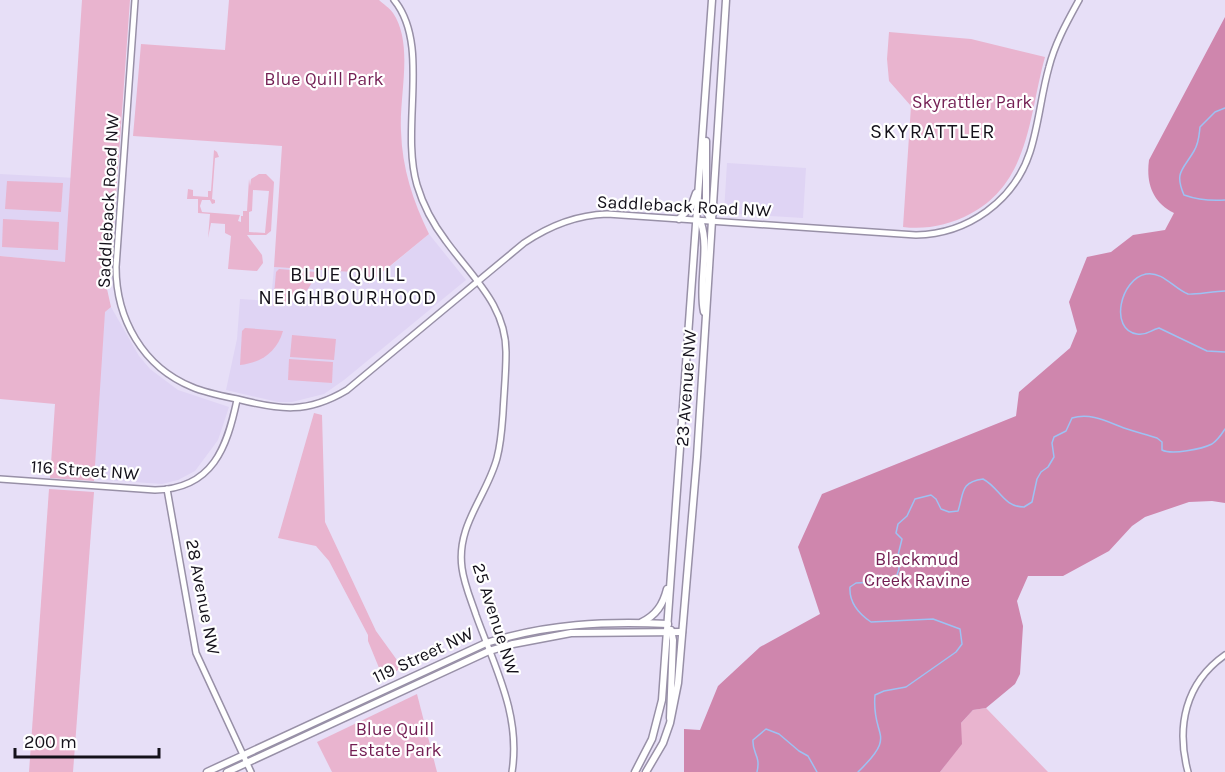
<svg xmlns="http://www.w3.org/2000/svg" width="1225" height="772" font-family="Karla,sans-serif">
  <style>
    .built { fill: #dfd4f4 }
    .green { fill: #e9b4cf; fill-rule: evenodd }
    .forest { fill: #cf86ad }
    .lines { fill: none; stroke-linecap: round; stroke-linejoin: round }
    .stream { stroke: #9dc2f4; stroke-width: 1.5 }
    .tertiary-casing { stroke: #9890a7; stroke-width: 8 }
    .secondary-casing { stroke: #9890a7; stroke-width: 9 }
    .tertiary { stroke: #fff; stroke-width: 5 }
    .secondary { stroke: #fff; stroke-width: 6 }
    .labels { text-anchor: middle; stroke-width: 4.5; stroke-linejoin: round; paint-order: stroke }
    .park-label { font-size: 18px; fill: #731e53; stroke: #fff }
    .street-label { font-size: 18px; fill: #14111a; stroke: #fff }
    .neighbourhood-label { font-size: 20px; letter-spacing: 1.5px; fill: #14111a; stroke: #fff }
  </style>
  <rect width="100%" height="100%" fill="#e7dff7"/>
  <g class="built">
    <polygon points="727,163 806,168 803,218 724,213"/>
    <polygon points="0,174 76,178 71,263 1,256 0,262"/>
    <polygon points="429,234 466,280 344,380 324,394 292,402 278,402 226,390 237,339 240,299 271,301 274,267 369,273 369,284"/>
    <polygon points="111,307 139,356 150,369 178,390 229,407 218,440 195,471 178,480 162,484 91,479 103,314"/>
  </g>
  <g class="green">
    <polygon points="82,0 130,0 111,266 108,266 107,289 111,307 105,312 94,481 50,478 55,404 0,399 0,256 65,262"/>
    <path d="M229 0H379C383 4 390 8 393 13 414 44 399 95 401 131 402 168 413 201 429 234L368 284V273L274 267 282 146 133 136 141 44 225 50Z"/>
    <path d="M889 32 971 39 1045 57C1029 114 1030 183 970 214 949 225 926 230 903 227L911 106 889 81 887 59Z"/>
    <path d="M214 150 217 152 219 157 215 158 212 199 215 200V203L212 204 210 200H202L200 206 202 212 240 215 238 221 241 222V216H243V211H247L249 179 250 186 251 179 259 174H266L274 182 271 231 266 235H247L262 255 263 263 257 271 228 269 231 236 225 233V224L211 223 208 238 210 214 198 213V199H187L188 189 193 190V196L208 197V191H211ZM253 190 269 191 265 233 249 232V212L252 211Z"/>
    <polygon points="7,181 63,183 61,212 5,209"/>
    <polygon points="3,219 59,222 58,250 2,247"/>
    <path d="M279 269 316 272C310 293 295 305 273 306L276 272Z"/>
    <path d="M245 328 283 331C277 352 261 363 240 365L242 331Z"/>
    <polygon points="292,335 336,339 334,360 290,357"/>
    <polygon points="289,359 333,362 332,383 288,380"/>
    <polygon points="314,413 322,415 325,522 376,631 402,667 384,680 368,641 368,635 329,561 316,546 278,538"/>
    <polygon points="49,489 94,492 73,772 29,772"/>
    <polygon points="417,694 437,772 332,772 317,742"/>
    <polygon points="986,708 1048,772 940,772 961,744 961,723 973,710"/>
  </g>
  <path class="forest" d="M1225 17V503L1212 501 1189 502 1145 517 1132 526 1109 551 1063 576H1028L1017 601 1023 626 1020 674 1015 684 986 708 973 710 961 723 962 744 940 772H684V729L700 730 718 686 760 647 820 614 798 547 822 494 1016 416 1019 392 1070 348 1077 331 1069 302 1087 257 1111 252 1133 235 1165 230 1174 213C1152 202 1146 183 1149 160Z"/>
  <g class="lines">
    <g class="stream">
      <path d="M1225 108 1215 112 1200 127C1199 136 1199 143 1194 151 1183 170 1174 172 1184 195 1198 200 1210 201 1225 200"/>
      <path d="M1225 291C1215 291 1193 295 1188 294 1174 289 1163 271 1146 274 1120 279 1109 330 1137 334 1147 336 1150 330 1159 328L1207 351 1225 352"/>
      <path d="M757 772C761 755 752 754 753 740L766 729 779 734 799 751 808 756 817 772"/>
      <path d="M858 772C899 732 871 739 875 695L884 691 906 687 956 652 962 644 960 629 933 619 871 622C859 614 849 602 850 587L856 583 895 581 899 569 898 555 902 539 896 533 898 524 907 516 915 499 931 495 936 499 941 509 949 512 958 511C964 493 960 482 983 479 1000 488 1003 507 1024 507L1032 502 1037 479 1041 472 1048 467 1054 457 1052 443 1054 437 1066 431 1072 418C1089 413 1104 420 1119 426 1131 431 1145 434 1157 438L1162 442V450C1172 455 1202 449 1212 444 1218 440 1221 435 1225 429"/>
    </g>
    <defs>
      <g id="tertiary">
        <path d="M135 0 116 267C116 319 143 367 192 387 206 393 222 396 237 399 280 410 307 414 347 390L524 243C549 226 577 215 607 214L916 235C968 234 1014 201 1030 152 1039 124 1041 95 1049 67 1055 43 1067 22 1079 0"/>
        <path d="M394 0C431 45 400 127 417 185 423 205 433 224 446 241 472 277 507 306 506 354 506 373 504 393 503 413 502 427 501 443 497 458 487 496 456 525 462 568 464 584 471 600 476 615 495 668 521 715 512 772"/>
        <path d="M0 479 155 490C213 489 227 447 237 400"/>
        <polyline points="167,489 196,653 251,772"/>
        <path d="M1188 772C1176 727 1185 683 1225 655"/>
      </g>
      <g id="secondary">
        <polyline points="706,141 706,210 711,221"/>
        <polyline points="679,219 691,207 696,193"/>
        <path d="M697 220 701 223C710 251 698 283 704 312"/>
        <path d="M642 622C656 615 663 605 667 589"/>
        <polyline points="670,718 673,640 671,630"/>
        <path d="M207 772 486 643C547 624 604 621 668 624"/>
        <polyline points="227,772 489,651 513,644 571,633 682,632"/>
        <polyline points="635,772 652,739 662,700 712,0"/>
        <polyline points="646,772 663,743 670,723 678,683 697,457 726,0"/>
      </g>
    </defs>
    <use href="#tertiary" class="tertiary-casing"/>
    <use href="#secondary" class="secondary-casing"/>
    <use href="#tertiary" class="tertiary"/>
    <use href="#secondary" class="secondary"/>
  </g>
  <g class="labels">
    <g class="park-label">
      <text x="324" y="85">Blue Quill Park</text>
      <text x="972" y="108">Skyrattler Park</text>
      <text x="917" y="565">Blackmud<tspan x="917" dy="21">Creek Ravine</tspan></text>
      <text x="395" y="735">Blue Quill<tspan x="395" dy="21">Estate Park</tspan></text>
    </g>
    <g class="street-label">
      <text transform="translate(108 201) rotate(-87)" y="6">Saddleback Road NW</text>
      <text transform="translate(684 206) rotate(3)" y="6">Saddleback Road NW</text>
      <text transform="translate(686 388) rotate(-86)" y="6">23 Avenue NW</text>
      <text transform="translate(85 470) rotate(4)" y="6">116 Street NW</text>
      <text transform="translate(203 597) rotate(79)" y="6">28 Avenue NW</text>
      <text transform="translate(496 619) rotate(72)" y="6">25 Avenue NW</text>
      <text transform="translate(423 655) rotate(-25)" y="6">119 Street NW</text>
    </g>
    <g class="neighbourhood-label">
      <text x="933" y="138">SKYRATTLER</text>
      <text x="348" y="281">BLUE QUILL<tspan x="348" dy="23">NEIGHBOURHOOD</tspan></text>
    </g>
  </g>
  <path d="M15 748v9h144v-9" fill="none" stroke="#14111a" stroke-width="3"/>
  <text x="24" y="748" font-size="18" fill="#14111a" stroke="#ffffff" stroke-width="4.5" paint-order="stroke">200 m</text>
</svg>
